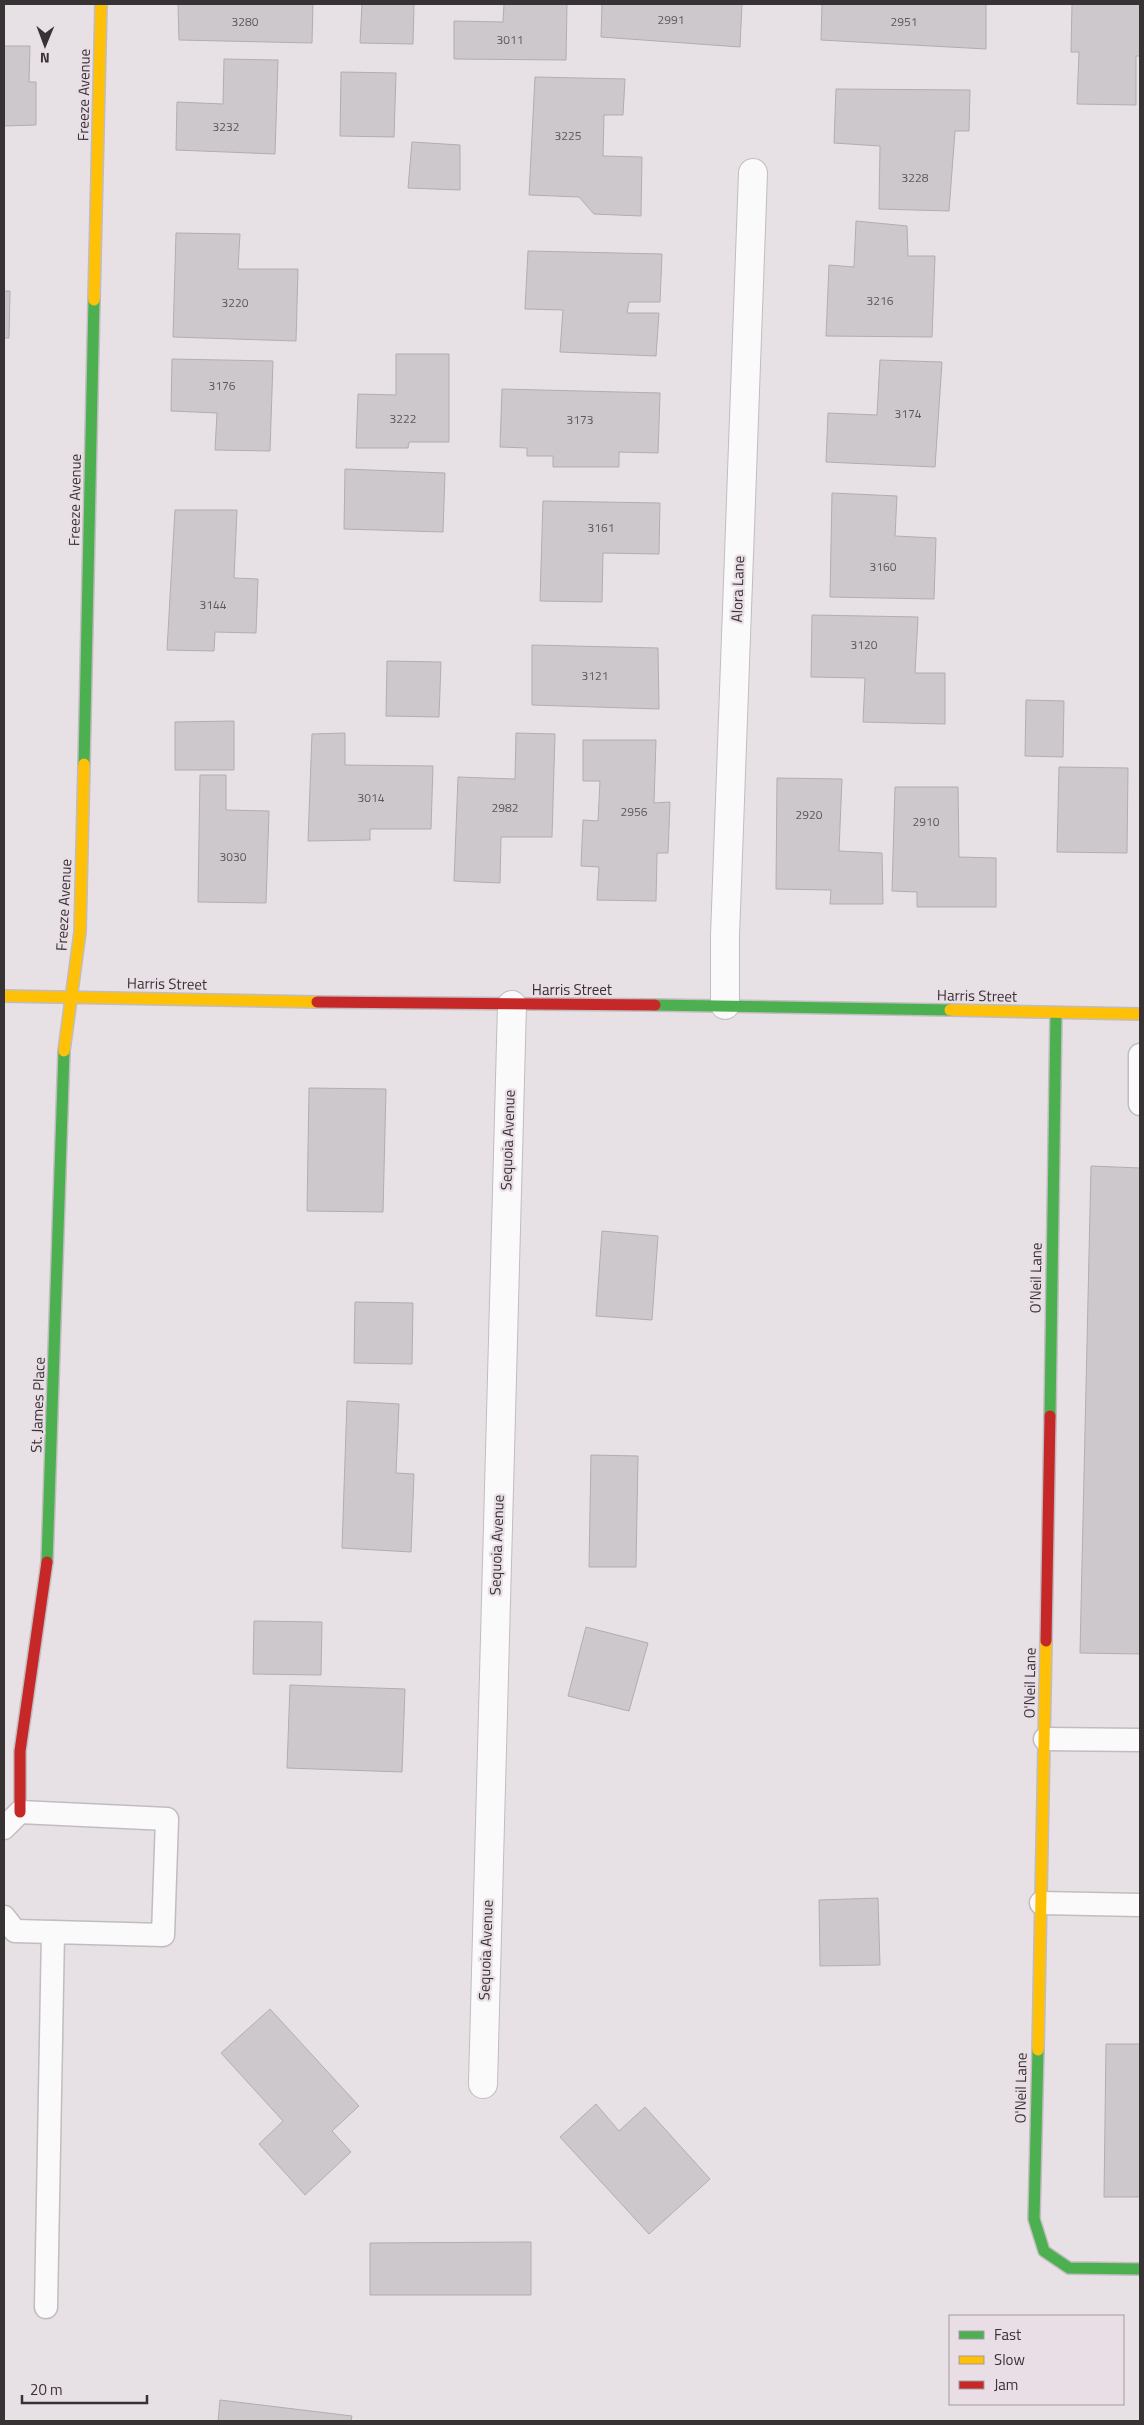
<svg xmlns="http://www.w3.org/2000/svg" width="1144" height="2425" font-family="'Titillium Web',sans-serif">
  <style>
    .building { fill: #cdc8cb; stroke: #b2adb0 }
    .lines { fill: none; stroke-linecap: round; stroke-linejoin: round }
    .lane-casing { stroke: #c1bcc0; stroke-width: 25 }
    .street-casing { stroke: #c1bcc0; stroke-width: 30 }
    .fast-casing { stroke: #c1bcc0; stroke-width: 14 }
    .slow-casing { stroke: #c1bcc0; stroke-width: 14 }
    .jam-casing { stroke: #c1bcc0; stroke-width: 14 }
    .lane { stroke: #fbfafb; stroke-width: 22 }
    .street { stroke: #fbfafb; stroke-width: 28 }
    .fast { stroke: #4caf50; stroke-width: 11 }
    .slow { stroke: #ffc107; stroke-width: 11 }
    .jam { stroke: #c62828; stroke-width: 11 }
    .labels { text-anchor: middle; stroke-width: 4.5; stroke-linejoin: round; paint-order: stroke }
    .number-label { font-size: 12px; fill: #5c585a }
    .street-label { font-size: 15px; fill: #373335; stroke: #eadee6 }
  </style>
  <rect width="100%" height="100%" fill="#e7e1e5"/>
  <g class="building">
    <polygon points="178,4 313,4 312,43 179,40"/>
    <polygon points="362,4 414,4 413,44 360,43"/>
    <polygon points="504,4 567,4 566,60 454,59 454,21 503,22"/>
    <polygon points="602,4 742,4 740,47 601,37"/>
    <polygon points="822,4 986,4 986,49 821,40"/>
    <polygon points="1072,4 1140,4 1140,56 1136,56 1136,105 1077,104 1079,52 1071,52"/>
    <polygon points="4,46 30,46 29,82 36,82 36,125 4,126"/>
    <polygon points="224,59 278,60 275,154 176,150 177,102 223,104"/>
    <polygon points="341,72 396,73 394,137 340,136"/>
    <polygon points="535,77 625,79 623,115 604,115 603,156 642,157 641,216 594,214 579,197 529,195"/>
    <polygon points="836,89 970,90 969,131 955,131 949,211 879,209 880,146 834,143"/>
    <polygon points="412,142 460,145 460,190 408,188"/>
    <polygon points="856,221 907,226 908,256 935,256 932,337 826,336 829,265 854,267"/>
    <polygon points="176,233 240,234 238,269 298,269 296,341 173,337"/>
    <polygon points="528,251 662,254 660,302 629,302 627,313 659,313 656,356 560,352 563,310 525,309"/>
    <polygon points="4,291 10,291 9,338 4,338"/>
    <polygon points="396,354 449,354 449,442 409,442 408,448 356,448 358,394 396,395"/>
    <polygon points="172,359 273,361 270,451 215,450 217,413 171,411"/>
    <polygon points="880,360 942,362 935,467 826,462 828,413 877,415"/>
    <polygon points="502,389 660,393 658,453 619,452 619,467 553,467 553,456 527,456 527,448 500,447"/>
    <polygon points="345,469 445,473 443,532 344,529"/>
    <polygon points="832,493 897,496 895,536 936,538 934,599 830,597"/>
    <polygon points="543,501 660,503 659,554 603,553 602,602 540,601"/>
    <polygon points="175,510 237,510 234,578 258,579 256,633 215,632 214,651 167,650"/>
    <polygon points="812,615 918,617 915,673 945,673 945,724 863,722 865,678 811,677"/>
    <polygon points="532,645 658,648 659,709 532,705"/>
    <polygon points="387,661 441,662 439,717 386,716"/>
    <polygon points="1026,700 1064,701 1063,757 1025,756"/>
    <polygon points="234,721 234,770 175,770 175,722"/>
    <polygon points="345,733 345,765 433,766 431,829 370,829 370,840 308,841 312,734"/>
    <polygon points="516,733 555,734 552,837 501,837 500,883 454,881 458,777 515,779"/>
    <polygon points="583,740 656,740 654,803 670,802 668,853 657,853 656,901 597,900 599,867 581,866 583,820 598,821 600,781 583,781"/>
    <polygon points="1059,767 1128,768 1127,853 1057,852"/>
    <polygon points="200,775 226,775 226,810 269,811 266,903 198,902"/>
    <polygon points="777,778 842,779 839,851 882,853 883,904 830,904 831,890 776,889"/>
    <polygon points="895,787 958,787 959,857 996,858 996,907 917,907 917,892 892,891"/>
    <polygon points="309,1088 386,1089 383,1212 307,1211"/>
    <polygon points="1091,1166 1140,1168 1140,1654 1080,1653"/>
    <polygon points="602,1231 658,1236 652,1320 596,1316"/>
    <polygon points="355,1302 413,1303 412,1364 354,1363"/>
    <polygon points="347,1401 399,1404 396,1473 414,1474 411,1552 342,1548"/>
    <polygon points="591,1455 638,1456 636,1567 589,1567"/>
    <polygon points="254,1621 322,1622 321,1675 253,1674"/>
    <polygon points="586,1627 648,1643 629,1711 568,1696"/>
    <polygon points="290,1685 405,1689 402,1772 287,1768"/>
    <polygon points="878,1898 880,1965 820,1966 819,1900"/>
    <polygon points="270,2009 359,2106 332,2131 351,2152 305,2195 259,2144 283,2121 221,2053"/>
    <polygon points="1106,2044 1140,2044 1140,2197 1104,2197"/>
    <polygon points="596,2104 619,2131 645,2107 710,2179 649,2234 560,2137"/>
    <polygon points="531,2242 531,2295 370,2295 370,2243"/>
    <polygon points="220,2400 352,2416 351,2421 218,2421"/>
  </g>
  <g class="lines">
    <defs>
      <g id="lane">
        <polyline points="1140,1055 1140,1104"/>
        <polyline points="1045,1739 1140,1740"/>
        <polyline points="4,1828 20,1812 167,1819 163,1935 53,1932 46,2307"/>
        <polyline points="1041,1903 1140,1905"/>
        <polyline points="4,1917 15,1931 53,1932"/>
      </g>
      <g id="street">
        <polyline points="725,1005 725,936 753,173"/>
        <polyline points="483,2084 512,1005"/>
      </g>
      <g id="fast">
        <polyline points="84,764 94,300"/>
        <polyline points="655,1005 950,1010"/>
        <polyline points="1050,1416 1056,1013"/>
        <polyline points="47,1562 64,1051"/>
        <polyline points="1038,2050 1034,2219 1044,2251 1069,2268 1140,2269"/>
      </g>
      <g id="slow">
        <polyline points="94,300 101,4"/>
        <polyline points="4,996 317,1002"/>
        <polyline points="950,1010 1140,1014"/>
        <polyline points="64,1051 80,932 84,764"/>
        <polyline points="1038,2050 1046,1641"/>
      </g>
      <g id="jam">
        <polyline points="317,1002 655,1005"/>
        <polyline points="1046,1641 1050,1416"/>
        <polyline points="20,1812 20,1751 47,1562"/>
      </g>
    </defs>
    <use href="#lane" class="lane-casing"/>
    <use href="#street" class="street-casing"/>
    <use href="#fast" class="fast-casing"/>
    <use href="#slow" class="slow-casing"/>
    <use href="#jam" class="jam-casing"/>
    <use href="#lane" class="lane"/>
    <use href="#street" class="street"/>
    <use href="#fast" class="fast"/>
    <use href="#slow" class="slow"/>
    <use href="#jam" class="jam"/>
  </g>
  <g class="labels">
    <g class="number-label">
      <text x="671" y="24">2991</text>
      <text x="245" y="26">3280</text>
      <text x="904" y="26">2951</text>
      <text x="510" y="44">3011</text>
      <text x="226" y="131">3232</text>
      <text x="568" y="140">3225</text>
      <text x="915" y="182">3228</text>
      <text x="880" y="305">3216</text>
      <text x="235" y="307">3220</text>
      <text x="222" y="390">3176</text>
      <text x="908" y="418">3174</text>
      <text x="403" y="423">3222</text>
      <text x="580" y="424">3173</text>
      <text x="601" y="532">3161</text>
      <text x="883" y="571">3160</text>
      <text x="213" y="609">3144</text>
      <text x="864" y="649">3120</text>
      <text x="595" y="680">3121</text>
      <text x="371" y="802">3014</text>
      <text x="505" y="812">2982</text>
      <text x="634" y="816">2956</text>
      <text x="809" y="819">2920</text>
      <text x="926" y="826">2910</text>
      <text x="233" y="861">3030</text>
    </g>
    <g class="street-label">
      <text transform="translate(84 95) rotate(-89)" y="5">Freeze Avenue</text>
      <text transform="translate(75 500) rotate(-89)" y="5">Freeze Avenue</text>
      <text transform="translate(738 589) rotate(-88)" y="5">Alora Lane</text>
      <text transform="translate(64 905) rotate(-87)" y="5">Freeze Avenue</text>
      <text transform="translate(167 984) rotate(1)" y="5">Harris Street</text>
      <text x="572" y="995">Harris Street</text>
      <text transform="translate(977 996) rotate(1)" y="5">Harris Street</text>
      <text transform="translate(508 1140) rotate(-88)" y="5">Sequoia Avenue</text>
      <text transform="translate(1036 1278) rotate(-89)" y="5">O'Neil Lane</text>
      <text transform="translate(38 1405) rotate(-88)" y="5">St. James Place</text>
      <text transform="translate(497 1545) rotate(-88)" y="5">Sequoia Avenue</text>
      <text transform="translate(1030 1683) rotate(-89)" y="5">O'Neil Lane</text>
      <text transform="translate(486 1950) rotate(-88)" y="5">Sequoia Avenue</text>
      <text transform="translate(1021 2088) rotate(-89)" y="5">O'Neil Lane</text>
    </g>
  </g>
  <rect width="1144" height="2425" fill="none" stroke="#373335" stroke-width="10"/>
  <rect x="949" y="2315" width="175" height="90" fill="#eadee6" stroke="#a29a9f"/>
  <rect x="959" y="2331" width="25" height="8" fill="#4caf50" stroke="#a29a9f"/>
  <text x="994" y="2340" font-size="15" fill="#373335">Fast</text>
  <rect x="959" y="2356" width="25" height="8" fill="#ffc107" stroke="#a29a9f"/>
  <text x="994" y="2365" font-size="15" fill="#373335">Slow</text>
  <rect x="959" y="2381" width="25" height="8" fill="#c62828" stroke="#a29a9f"/>
  <text x="994" y="2390" font-size="15" fill="#373335">Jam</text>
  <g transform="translate(45 45) rotate(181)" stroke="#eadee6" stroke-width="4" paint-order="stroke">
  <path d="M0-4L9 19L0 12L-9 19Z" fill="#373335"/>
  <text y="-8" font-size="14" font-weight="bold" text-anchor="middle" fill="#373335">N</text>
  </g>
  <path d="M22 2395v8h125v-8" fill="none" stroke="#373335" stroke-width="2.5"/>
  <text x="30" y="2395" font-size="15" fill="#373335" stroke="#eadee6" stroke-width="4" paint-order="stroke">20 m</text>
</svg>
